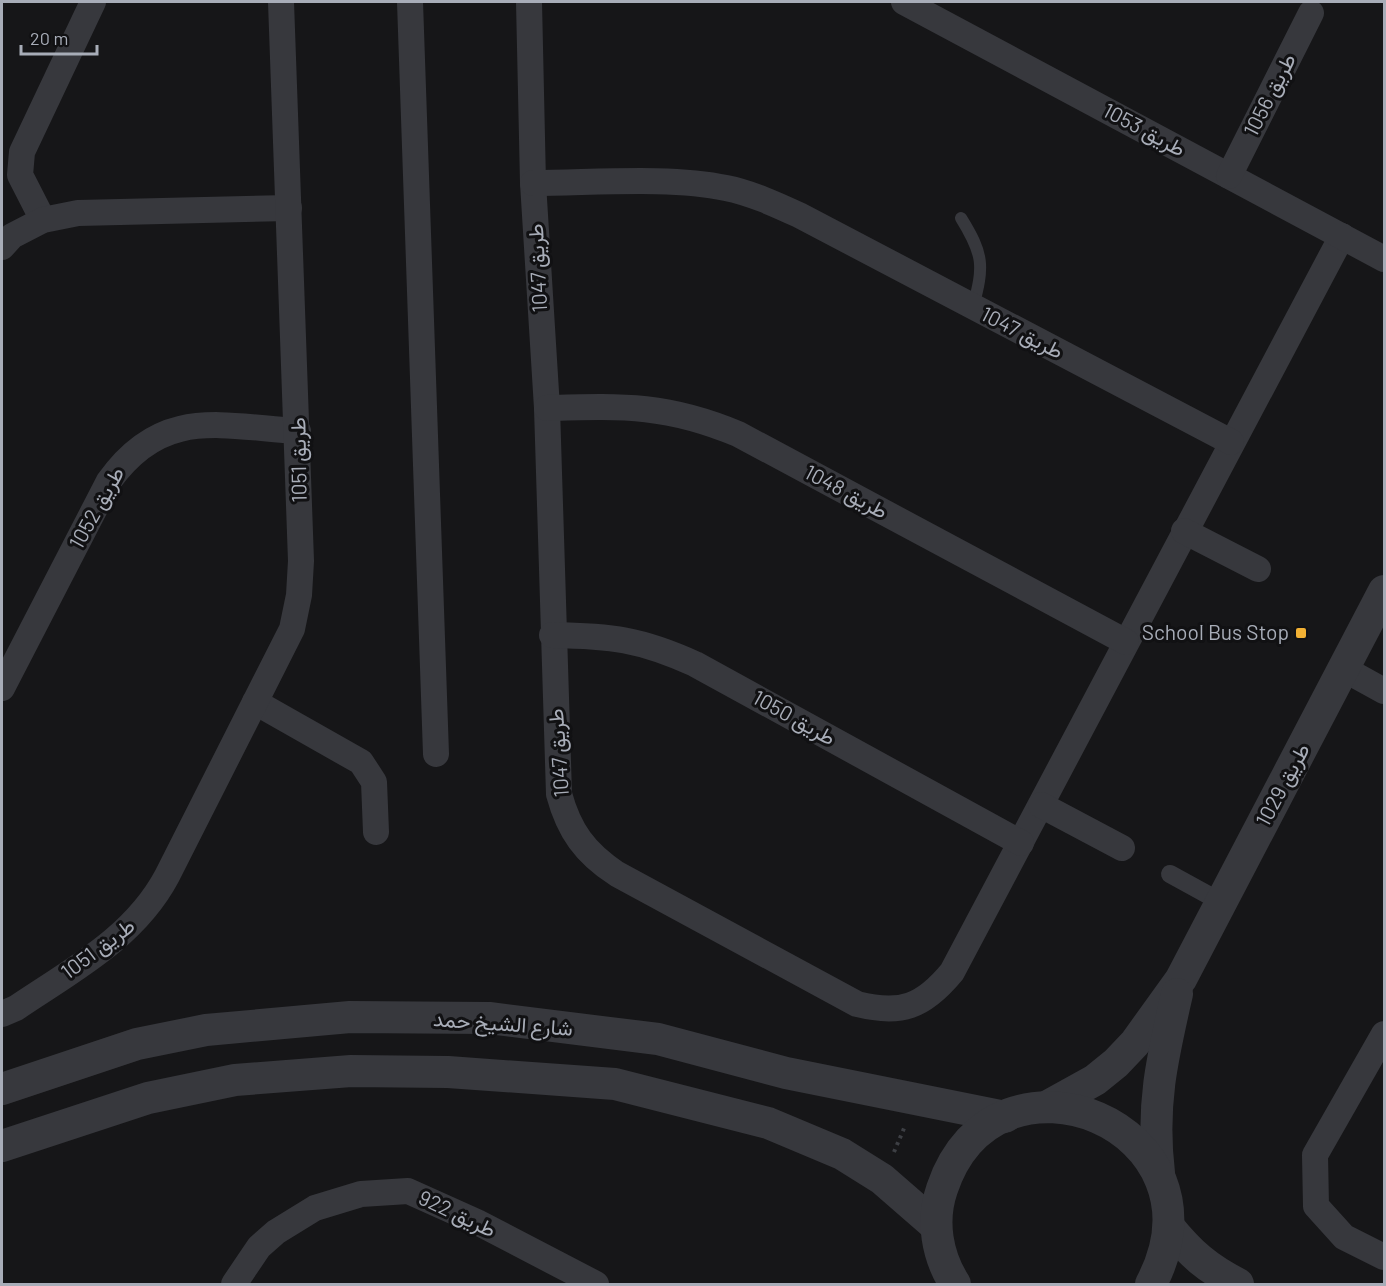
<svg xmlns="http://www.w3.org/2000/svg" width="1386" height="1286" font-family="Barlow,Vazirmatn,sans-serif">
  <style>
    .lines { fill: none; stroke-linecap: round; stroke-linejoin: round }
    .path { stroke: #3d3f44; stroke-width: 4; stroke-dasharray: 3 4.5; stroke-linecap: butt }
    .service { stroke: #37383d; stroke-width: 12 }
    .pedestrian { stroke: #37383d; stroke-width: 18 }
    .minor { stroke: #37383d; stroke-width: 26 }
    .tertiary { stroke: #37383d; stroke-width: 32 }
    .poi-dot { fill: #f2b134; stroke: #111113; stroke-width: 2 }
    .labels { text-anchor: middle; stroke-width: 6; stroke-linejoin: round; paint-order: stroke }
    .street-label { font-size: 21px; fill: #a8adb8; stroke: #111113 }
    .poi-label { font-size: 21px; fill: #a8adb8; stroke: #111113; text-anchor: end }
  </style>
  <rect width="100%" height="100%" fill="#161618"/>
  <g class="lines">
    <polyline class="path" points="894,1152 905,1126"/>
    <path class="service" d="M961 218C984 255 984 266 973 307"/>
    <polyline class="pedestrian" points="1170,874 1221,902"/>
    <g class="minor">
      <polyline points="410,2 436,754"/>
      <path d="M529 2 533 183 547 408 559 794C569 831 585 853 617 874L857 1004C901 1015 923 1007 952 972L1342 236"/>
      <polyline points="904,2 1384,259"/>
      <polyline points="1229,176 1311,13"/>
      <path d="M533 183C591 183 670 176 726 188 751 193 775 204 799 215L1231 442"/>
      <polyline points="43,220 20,175 22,152 93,2"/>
      <polyline points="2,247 12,236 43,220 78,213 289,208"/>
      <path d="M547 408C622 406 666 404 738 434L1126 642"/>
      <polyline points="1184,531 1258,569"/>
      <path d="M552 635C611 636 640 639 695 664L1021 843"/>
      <polyline points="1344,669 1384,691"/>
      <path d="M2 688 109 481C162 407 219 426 298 431"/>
      <polyline points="255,702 361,762 374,782 376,832"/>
      <polyline points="1041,805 1122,848"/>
      <path d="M2 1014 16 1008C72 970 134 938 167 876L292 629 299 595 301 561 281 2"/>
      <polyline points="1384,1034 1315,1155 1316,1206 1344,1237 1384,1257"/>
      <polyline points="234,1284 259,1247 276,1232 315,1208 361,1194 408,1191 477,1222 596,1284"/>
    </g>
    <g class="tertiary">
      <polyline points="2,1089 137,1044 206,1030 350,1017 489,1018 658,1039 786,1073 1005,1117"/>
      <polyline points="1048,1106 1095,1080 1116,1063 1135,1043 1181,979 1384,591"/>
      <polyline points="2,1146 148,1098 235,1080 351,1071 448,1072 615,1084 768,1123 842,1154 882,1179 936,1226"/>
      <path d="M1159 1173C1151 1106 1162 1059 1177 994"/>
      <path d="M1169 1227C1191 1254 1207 1268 1238 1284"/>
      <path d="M955 1284C937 1256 931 1221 942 1189 995 1029 1234 1127 1151 1284"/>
    </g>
  </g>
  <rect class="poi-dot" x="1295" y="627" width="12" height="12" rx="3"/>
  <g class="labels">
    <g class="street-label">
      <text transform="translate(1270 95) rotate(-63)" y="7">طريق 1056</text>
      <text transform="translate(1144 130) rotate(28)" y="7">طريق 1053</text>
      <text transform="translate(538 268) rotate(-93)" y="7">طريق 1047</text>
      <text transform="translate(1022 333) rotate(27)" y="7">طريق 1047</text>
      <text transform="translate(299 460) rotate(-91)" y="7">طريق 1051</text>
      <text transform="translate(846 492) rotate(28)" y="7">طريق 1048</text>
      <text transform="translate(97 508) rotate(-61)" y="7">طريق 1052</text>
      <text transform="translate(794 718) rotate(29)" y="7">طريق 1050</text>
      <text transform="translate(559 753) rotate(-94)" y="7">طريق 1047</text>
      <text transform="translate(1283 785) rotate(-62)" y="7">طريق 1029</text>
      <text transform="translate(98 949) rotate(-37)" y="7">طريق 1051</text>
      <text transform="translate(503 1024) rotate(4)" y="7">شارع الشيخ حمد</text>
      <text transform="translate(457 1214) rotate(25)" y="7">طريق 922</text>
    </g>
    <g class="poi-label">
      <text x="1289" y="640">School Bus Stop</text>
    </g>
  </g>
  <rect width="1386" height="1286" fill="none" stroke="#a8adb8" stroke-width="6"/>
  <path d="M21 45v9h76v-9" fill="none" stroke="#a8adb8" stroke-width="3"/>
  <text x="30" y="45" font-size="18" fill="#a8adb8" stroke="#111113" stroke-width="4.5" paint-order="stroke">20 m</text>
</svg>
